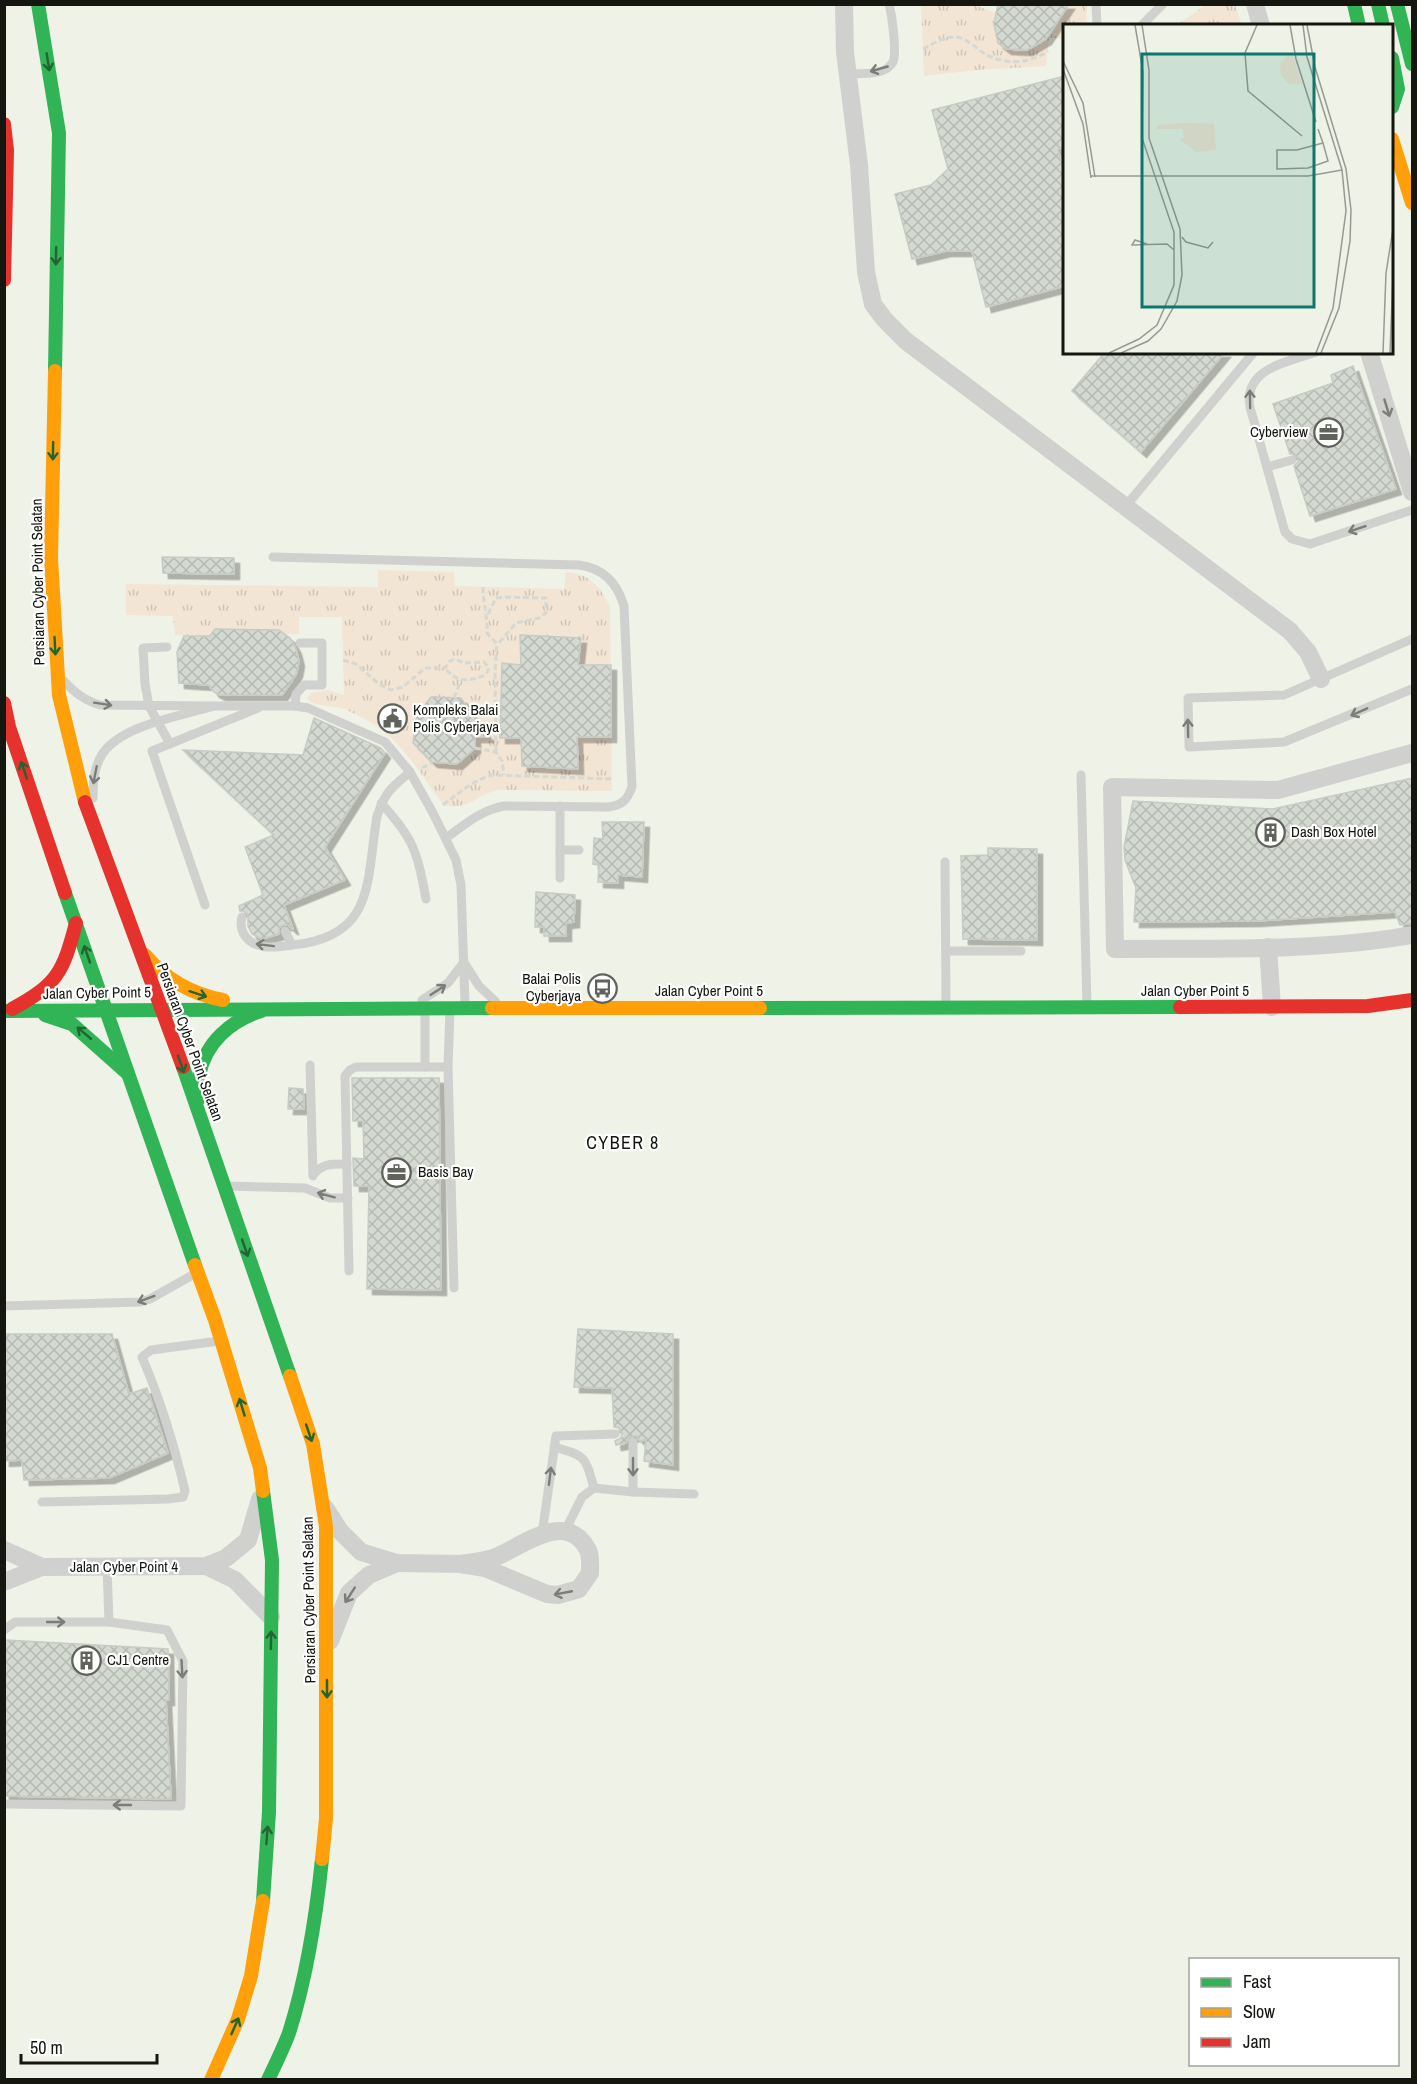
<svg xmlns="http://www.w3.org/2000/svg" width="1417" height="2084" font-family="'Archivo Narrow',sans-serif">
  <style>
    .park { fill: url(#park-tufts) }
    .building { fill: url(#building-cross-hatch); stroke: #c6cbc4; stroke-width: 1.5; filter: url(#shadow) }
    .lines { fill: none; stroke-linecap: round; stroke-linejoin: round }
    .path { stroke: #d6d8d4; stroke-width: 3; stroke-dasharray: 6 3; stroke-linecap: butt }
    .lane { stroke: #d0d1ce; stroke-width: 9 }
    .street { stroke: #d0d1ce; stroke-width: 18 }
    .fast { stroke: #30b455; stroke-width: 14 }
    .slow { stroke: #ff9f0a; stroke-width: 14 }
    .jam { stroke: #e5322d; stroke-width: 14 }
    .oneway { stroke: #226532 }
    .oneway2 { stroke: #7b7d78 }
    .labels { text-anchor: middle; stroke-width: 4.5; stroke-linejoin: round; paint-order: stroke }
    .poi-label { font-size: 15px; fill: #14160f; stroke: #fff; text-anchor: start }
    .street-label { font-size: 15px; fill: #14160f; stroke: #fff }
    .quarter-label { font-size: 18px; letter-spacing: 1.5px; fill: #14160f; stroke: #fff }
    .inset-road { fill: none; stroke: #979a91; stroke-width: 1.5 }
    .view { fill: #0f766e; fill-opacity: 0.15; stroke: #0f766e; stroke-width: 3 }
    .inset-edge { fill: none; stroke: #14160f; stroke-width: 3 }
  </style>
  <defs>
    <pattern id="park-tufts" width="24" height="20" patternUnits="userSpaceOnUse" patternTransform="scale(1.5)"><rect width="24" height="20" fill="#f2e5d4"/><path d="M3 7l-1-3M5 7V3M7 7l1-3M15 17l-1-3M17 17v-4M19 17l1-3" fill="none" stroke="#cfc4b5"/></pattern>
    <pattern id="building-cross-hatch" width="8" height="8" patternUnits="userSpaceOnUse" patternTransform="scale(1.5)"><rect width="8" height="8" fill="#d4d9d2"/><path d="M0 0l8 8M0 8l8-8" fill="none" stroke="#b5bab3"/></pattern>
    <filter id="shadow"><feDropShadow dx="5.5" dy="5.5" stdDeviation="0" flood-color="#0004"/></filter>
  </defs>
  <rect width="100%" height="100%" fill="#eef2e7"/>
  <g class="park">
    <polygon points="1207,4 1235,5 1242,25 1177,25"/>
    <path d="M921 5H975L996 13C988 49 1020 63 1045 40 1054 31 1061 16 1069 5H1087L1086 25 1064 26V38H1049L1046 66 977 70 924 76Z"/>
    <path d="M378 570 454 572 455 586 564 589 566 572C589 573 601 587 610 607L612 791 497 790C474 796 470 811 443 805 424 779 405 746 378 727 369 721 359 716 349 711 337 704 315 709 307 698L311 693 327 690 344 695 342 617H299V634H284L279 630 215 629 210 636 175 635 173 616 126 615V584L378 587Z"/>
  </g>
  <g class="building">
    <polygon points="998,4 1069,4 1046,39 1027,50 1006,49 998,43 994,24"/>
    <polygon points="1065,76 1065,145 1058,150 1065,176 1065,286 986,307 972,251 946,251 912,259 895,194 931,185 948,169 932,110"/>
    <polygon points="1105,352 1225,352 1141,452 1072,391"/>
    <polygon points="1353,366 1396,489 1310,516 1294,466 1298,462 1298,458 1294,454 1290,454 1273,404 1333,383 1331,375"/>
    <polygon points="162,557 234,558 234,574 163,573"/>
    <polygon points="215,629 279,630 290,638 296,649 299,661 297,672 292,681 282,695 220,695 214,692 209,685 179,683 177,652 184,636 210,636"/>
    <polygon points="520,635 581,638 578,665 611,665 611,737 577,737 578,769 522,766 521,738 500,738 502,663 521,665"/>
    <polygon points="431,697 461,698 488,737 475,737 475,748 457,764 432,762 413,743 417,715"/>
    <polygon points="314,718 381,748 385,753 325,847 345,880 284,905 293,929 292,929 288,925 283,925 279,928 279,934 262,939 252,934 248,926 248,915 244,911 240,911 239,906 263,895 245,847 274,835 183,750 303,755"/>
    <polygon points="1413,778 1413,923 1400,925 1395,912 1255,921 1134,922 1136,888 1125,860 1124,847 1133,801 1273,809"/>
    <polygon points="602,822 644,822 642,877 618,875 618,883 598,882 599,865 593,864 594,838 603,839"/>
    <polygon points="988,848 1037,849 1037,940 963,939 961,856 988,855"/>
    <polygon points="536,892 575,895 574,922 566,923 566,936 544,936 544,927 535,927"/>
    <polygon points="352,1078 439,1078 441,1290 367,1289 369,1186 354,1186 353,1158 364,1159 363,1121 353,1121"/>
    <polygon points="289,1088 303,1089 304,1109 288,1109"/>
    <polygon points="578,1329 673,1334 673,1465 644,1461 646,1440 640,1441 636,1436 629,1437 626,1443 616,1445 615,1441 621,1438 622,1433 619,1428 614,1427 612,1388 574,1387"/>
    <polygon points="4,1334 112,1334 129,1394 147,1388 168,1453 109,1478 24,1480 22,1460 4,1461"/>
    <polygon points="5,1640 168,1649 169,1700 166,1700 171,1799 4,1796"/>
  </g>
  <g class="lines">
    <g class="path">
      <path d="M923 49C931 45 943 37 953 37 963 36 974 46 982 52 1001 65 1028 65 1048 51"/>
      <path d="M483 587C483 603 488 617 487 633L497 644 495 672 496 752"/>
      <polyline points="488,614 496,598 504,597 546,598 546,613 539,618 516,623 498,644"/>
      <path d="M343 660 356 664 379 684 391 690 403 687 425 668H445L450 661 456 659 463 663 484 662 489 668 486 675C468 681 458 684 445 668"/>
      <polyline points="454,698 461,680"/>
      <polyline points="475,748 496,752 502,761 504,775"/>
      <polyline points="422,768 432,763"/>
      <path d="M443 805C459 793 473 780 493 775L612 779"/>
    </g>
    <g class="lane">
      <polyline points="1096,4 1097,26"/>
      <polyline points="1141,26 1163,4"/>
      <path d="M847 74C859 73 876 75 886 69 888 68 892 64 893 62 897 53 892 15 889 4"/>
      <path d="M1316 352C1288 362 1243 368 1250 407L1285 532 1292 539 1310 544 1412 510"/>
      <polyline points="1267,467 1292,460"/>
      <polyline points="1125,507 1254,352"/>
      <path d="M273 557 579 565C603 568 617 582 624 606L632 787C627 800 623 805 608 807L504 806C481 810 464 825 446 838"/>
      <polyline points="1412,639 1284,695 1188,698 1189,747 1284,742 1412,689"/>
      <polyline points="167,647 143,648 145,684 149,706 170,744"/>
      <path d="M64 681C75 693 84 700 100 705L214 706C182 716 124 724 103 753 94 766 93 782 93 798"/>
      <polyline points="214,706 295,706 308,708 385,742 410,772 433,813 456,860 461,885 465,1005"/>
      <polyline points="295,706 296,694 304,685 322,685 322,643 300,643"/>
      <polyline points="1081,775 1087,1007"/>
      <path d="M381 803C414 839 417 851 426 899"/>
      <polyline points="560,806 560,878"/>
      <polyline points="560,850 579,850"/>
      <polyline points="945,862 946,1005"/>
      <polyline points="205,905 152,751 258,708"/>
      <path d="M242 917C240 924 241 930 245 936 256 951 276 947 292 945L285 931"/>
      <path d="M292 945C376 937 366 881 377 816 386 791 390 789 410 772"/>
      <polyline points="946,951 1021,951"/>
      <polyline points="465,964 479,986 496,1002"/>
      <polyline points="422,1000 448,983 464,962"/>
      <polyline points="425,1009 425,1067"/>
      <polyline points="450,1010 448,1067 454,1288"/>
      <polyline points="310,1065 313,1176"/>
      <path d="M313 1175C322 1163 332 1164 347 1164"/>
      <polyline points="226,1186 305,1188 330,1198 348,1198"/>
      <polyline points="349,1271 345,1076 350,1070 356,1067 448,1067"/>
      <polyline points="4,1306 140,1302 150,1299 196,1273"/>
      <path d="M554 1447C586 1456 585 1456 594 1488"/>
      <polyline points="633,1492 633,1442"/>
      <path d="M42 1502 168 1499 183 1497 185 1491C174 1444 161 1401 142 1357L151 1350 219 1341"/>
      <polyline points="565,1531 582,1497 594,1488 633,1492 694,1494"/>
      <polyline points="542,1534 556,1436 615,1434"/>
      <polyline points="107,1567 109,1622"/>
      <polyline points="4,1630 15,1622 109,1622 167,1630 183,1661 181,1806 4,1804"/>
    </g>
    <g class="street">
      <polyline points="844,4 845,52 859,165 866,272 873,304 884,319 906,341 1290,631 1308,652 1321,679"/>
      <polyline points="1255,4 1261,26"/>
      <polyline points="1369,352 1412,492"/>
      <path d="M1412 753 1278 790 1112 787 1115 949C1214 948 1315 952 1412 935"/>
      <polyline points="1268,947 1272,1007"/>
      <path d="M325 1508 340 1531 361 1552 397 1563 461 1564 485 1568 547 1594 558 1595 579 1589 590 1573C590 1566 591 1556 588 1550 567 1510 525 1544 498 1556 487 1561 473 1562 461 1564"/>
      <polyline points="4,1550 42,1567"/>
      <polyline points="206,1566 235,1580 271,1617"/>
      <polyline points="4,1582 42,1567 206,1566 226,1558 248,1540 260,1499"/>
      <polyline points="330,1641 349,1593 369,1575 397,1563"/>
    </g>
    <g class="fast">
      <polyline points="38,4 59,133 55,371"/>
      <polyline points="1354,4 1359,26"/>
      <polyline points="1378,4 1383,26"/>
      <polyline points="1397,4 1412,64"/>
      <polyline points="1392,58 1398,89 1392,107"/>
      <polyline points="65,893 195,1265"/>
      <polyline points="760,1008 1180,1007"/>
      <polyline points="4,1011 492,1008"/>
      <polyline points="45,1015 72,1024 126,1072"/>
      <polyline points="183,1067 290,1376"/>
      <path d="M198 1100C199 1092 198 1084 199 1076 205 1043 230 1021 261 1011"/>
      <polyline points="263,1491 272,1560 269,1812 263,1901"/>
      <path d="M268 2080C275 2065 283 2049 289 2033 307 1976 316 1918 322 1859"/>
    </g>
    <g class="slow">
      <polyline points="1392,139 1412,203"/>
      <polyline points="55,371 51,558 59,695 85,802"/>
      <path d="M145 955C166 980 191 994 223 1000"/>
      <polyline points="492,1008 760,1008"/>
      <polyline points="195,1265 215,1320 260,1468 263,1491"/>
      <polyline points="290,1376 313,1444 326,1526 326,1819 322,1859"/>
      <polyline points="211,2080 238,2019 251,1976 263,1901"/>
    </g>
    <g class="jam">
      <polyline points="4,124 7,150 4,280"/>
      <polyline points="4,703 9,727 65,893"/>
      <polyline points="85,802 183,1067"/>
      <polyline points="1180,1007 1368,1006 1412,1000"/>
      <path d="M12 1009C58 984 63 972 76 923"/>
    </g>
  </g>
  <defs><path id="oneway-shaft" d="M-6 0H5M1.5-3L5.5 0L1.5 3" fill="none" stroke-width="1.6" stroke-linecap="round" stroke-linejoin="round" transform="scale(1.5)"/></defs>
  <g class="oneway">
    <use href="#oneway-shaft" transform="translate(48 62) rotate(81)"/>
    <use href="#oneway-shaft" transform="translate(56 256) rotate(91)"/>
    <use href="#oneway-shaft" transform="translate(53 451) rotate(91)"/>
    <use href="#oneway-shaft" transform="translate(55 646) rotate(87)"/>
    <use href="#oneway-shaft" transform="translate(24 770) rotate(-109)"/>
    <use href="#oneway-shaft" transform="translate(87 954) rotate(-109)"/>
    <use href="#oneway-shaft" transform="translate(198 994) rotate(18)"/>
    <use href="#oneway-shaft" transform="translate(84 1033) rotate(-140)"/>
    <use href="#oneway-shaft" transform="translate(181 1064) rotate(70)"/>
    <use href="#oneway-shaft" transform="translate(245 1248) rotate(71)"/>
    <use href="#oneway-shaft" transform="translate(242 1407) rotate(-107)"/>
    <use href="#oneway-shaft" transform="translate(309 1433) rotate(71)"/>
    <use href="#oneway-shaft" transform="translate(271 1640) rotate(-89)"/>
    <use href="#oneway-shaft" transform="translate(327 1689) rotate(90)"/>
    <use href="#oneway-shaft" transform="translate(267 1835) rotate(-86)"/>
    <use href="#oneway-shaft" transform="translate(235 2026) rotate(-66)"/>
  </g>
  <g class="oneway2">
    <use href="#oneway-shaft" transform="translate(879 69) rotate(164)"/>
    <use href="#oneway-shaft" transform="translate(1250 399) rotate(-91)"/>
    <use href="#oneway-shaft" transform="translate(1387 408) rotate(73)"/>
    <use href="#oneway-shaft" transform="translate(1357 529) rotate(161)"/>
    <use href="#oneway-shaft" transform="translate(103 704) rotate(9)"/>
    <use href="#oneway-shaft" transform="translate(1359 712) rotate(156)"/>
    <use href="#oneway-shaft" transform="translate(1188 728) rotate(-91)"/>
    <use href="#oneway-shaft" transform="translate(95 775) rotate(101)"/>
    <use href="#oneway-shaft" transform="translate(265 945) rotate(-173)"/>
    <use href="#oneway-shaft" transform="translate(438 990) rotate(-33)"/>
    <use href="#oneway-shaft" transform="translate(326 1195) rotate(-165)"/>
    <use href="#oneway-shaft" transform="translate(146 1299) rotate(160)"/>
    <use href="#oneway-shaft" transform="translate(633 1467) rotate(90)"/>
    <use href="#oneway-shaft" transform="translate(550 1476) rotate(-83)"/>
    <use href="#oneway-shaft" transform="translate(563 1593) rotate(169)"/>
    <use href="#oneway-shaft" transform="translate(350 1595) rotate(123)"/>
    <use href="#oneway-shaft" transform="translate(56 1622)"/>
    <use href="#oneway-shaft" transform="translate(182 1669) rotate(87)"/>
    <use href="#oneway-shaft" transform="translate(122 1805) rotate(-180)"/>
  </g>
  <defs>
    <symbol id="office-ring" viewBox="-11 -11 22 22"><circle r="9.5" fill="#fff" stroke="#60635b" stroke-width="1.5"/><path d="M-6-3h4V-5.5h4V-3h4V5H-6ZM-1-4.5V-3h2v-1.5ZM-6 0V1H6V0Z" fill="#60635b"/></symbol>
    <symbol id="civic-ring" viewBox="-11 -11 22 22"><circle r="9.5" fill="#fff" stroke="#60635b" stroke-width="1.5"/><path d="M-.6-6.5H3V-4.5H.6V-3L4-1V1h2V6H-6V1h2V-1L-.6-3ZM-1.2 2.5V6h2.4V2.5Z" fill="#60635b"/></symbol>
    <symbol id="building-ring" viewBox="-11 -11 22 22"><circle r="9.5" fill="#fff" stroke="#60635b" stroke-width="1.5"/><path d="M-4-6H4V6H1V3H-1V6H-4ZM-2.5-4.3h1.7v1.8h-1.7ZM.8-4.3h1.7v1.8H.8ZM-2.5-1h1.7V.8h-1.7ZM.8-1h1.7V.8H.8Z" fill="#60635b"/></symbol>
    <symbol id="bus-ring" viewBox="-11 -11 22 22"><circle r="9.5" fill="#fff" stroke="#60635b" stroke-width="1.5"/><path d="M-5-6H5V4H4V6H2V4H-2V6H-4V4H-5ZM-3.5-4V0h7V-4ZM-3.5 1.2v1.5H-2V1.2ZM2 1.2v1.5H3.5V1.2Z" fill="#60635b"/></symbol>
  </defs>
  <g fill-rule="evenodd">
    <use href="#office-ring" x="1312" y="416" width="33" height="33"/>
    <use href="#civic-ring" x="376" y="702" width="33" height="33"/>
    <use href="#building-ring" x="1254" y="816" width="33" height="33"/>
    <use href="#bus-ring" x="586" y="972" width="33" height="33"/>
    <use href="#office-ring" x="380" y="1156" width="33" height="33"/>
    <use href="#building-ring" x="70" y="1644" width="33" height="33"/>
  </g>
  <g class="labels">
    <g class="poi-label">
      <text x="1308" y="437" text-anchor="end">Cyberview</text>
      <text x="413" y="715">Kompleks Balai<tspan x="413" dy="17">Polis Cyberjaya</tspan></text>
      <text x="1291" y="837">Dash Box Hotel</text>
      <text x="581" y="984" text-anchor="end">Balai Polis<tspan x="581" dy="17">Cyberjaya</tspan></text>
      <text x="418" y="1177">Basis Bay</text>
      <text x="107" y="1665">CJ1 Centre</text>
    </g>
    <g class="street-label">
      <text transform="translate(38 582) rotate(-91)" y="5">Persiaran Cyber Point Selatan</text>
      <text x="709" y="996">Jalan Cyber Point 5</text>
      <text x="1195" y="996">Jalan Cyber Point 5</text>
      <text transform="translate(97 993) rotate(-1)" y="5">Jalan Cyber Point 5</text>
      <text transform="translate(190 1042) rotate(70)" y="5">Persiaran Cyber Point Selatan</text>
      <text x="124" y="1572">Jalan Cyber Point 4</text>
      <text transform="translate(309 1600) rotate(-91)" y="5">Persiaran Cyber Point Selatan</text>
    </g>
    <g class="quarter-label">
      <text x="623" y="1149">CYBER 8</text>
    </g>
  </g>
  <g transform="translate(1063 24)">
    <rect width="330" height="330" fill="#eef2e7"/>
    <path d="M226 30H229L239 60H227L218 52 217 40ZM125 99 151 100 153 126 133 128 116 115 121 114 120 105H94V101Z" fill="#f2e5d4"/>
    <path class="inset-road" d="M194 1 182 29 185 67 239 112M227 1 233 35 253 98M240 1 244 33 279 146 283 187 270 284 253 329M244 1 252 43 283 145 288 186 287 217 276 284 258 329M0 37 20 79 32 153M0 45 20 100 28 154M255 105 260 119 265 137 245 144 214 145V126H234L260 119M28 152H245L279 146M119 213 123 218 145 224 150 218M84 220 72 216 69 221 104 220 111 226M46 329 76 315 94 301 111 261V208L79 114 80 48 72 1M58 329 85 317 98 305 114 277 119 251 117 205 86 114V46L79 1M320 329 323 249 330 205M327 329 330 252"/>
    <path class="view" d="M79 30H251V283H79Z"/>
    <rect width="330" height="330" class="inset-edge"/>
  </g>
  <rect width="1417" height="2084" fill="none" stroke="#14160f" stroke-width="12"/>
  <rect x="1189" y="1958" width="210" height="108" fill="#ffffff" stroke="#a1a29f" stroke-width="1.5"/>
  <rect x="1201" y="1978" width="30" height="9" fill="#30b455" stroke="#a1a29f" stroke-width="1.5"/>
  <text x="1243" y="1988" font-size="18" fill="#14160f">Fast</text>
  <rect x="1201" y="2008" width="30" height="9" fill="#ff9f0a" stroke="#a1a29f" stroke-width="1.5"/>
  <text x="1243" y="2018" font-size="18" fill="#14160f">Slow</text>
  <rect x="1201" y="2038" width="30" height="9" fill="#e5322d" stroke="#a1a29f" stroke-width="1.5"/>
  <text x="1243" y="2048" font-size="18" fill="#14160f">Jam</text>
  <path d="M21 2054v9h136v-9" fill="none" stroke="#14160f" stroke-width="3"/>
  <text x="30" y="2054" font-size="18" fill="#14160f" stroke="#ffffff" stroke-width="4.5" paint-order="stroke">50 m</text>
</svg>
